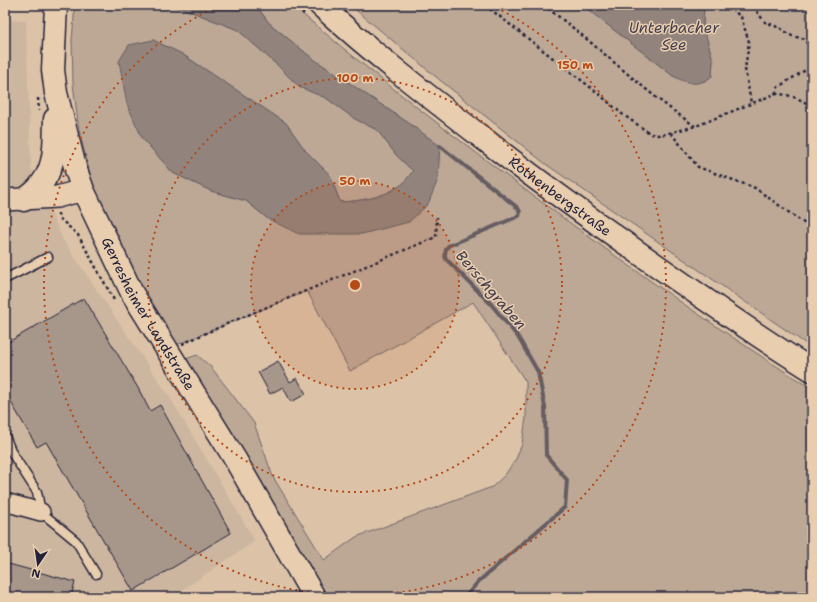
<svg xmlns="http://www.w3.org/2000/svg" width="817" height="602" font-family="'Shantell Sans',sans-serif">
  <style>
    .built { fill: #ccb69f }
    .green { fill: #bda896; stroke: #706568 }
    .water { fill: #92847c; stroke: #655d62 }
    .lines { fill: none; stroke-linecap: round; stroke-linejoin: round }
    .stream { stroke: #655d62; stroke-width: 4 }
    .building { fill: #a7968a; stroke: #22223b }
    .service-casing { stroke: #22223b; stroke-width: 11 }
    .minor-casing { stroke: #22223b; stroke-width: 20 }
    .tertiary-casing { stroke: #22223b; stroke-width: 24 }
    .secondary-casing { stroke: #22223b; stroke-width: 25 }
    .path { stroke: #22223b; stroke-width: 2.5; stroke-dasharray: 3 3; stroke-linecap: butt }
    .service { stroke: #e8cdaf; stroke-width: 8 }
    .minor { stroke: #e8cdaf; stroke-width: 17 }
    .tertiary { stroke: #e8cdaf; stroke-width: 21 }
    .secondary { stroke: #e8cdaf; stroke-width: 22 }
    .ring { fill: none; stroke: #b64b18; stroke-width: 2; stroke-dasharray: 2 4 }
    .labels { text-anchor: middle; stroke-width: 3; stroke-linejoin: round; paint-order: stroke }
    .street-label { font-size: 14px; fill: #22223b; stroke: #e8cdaf }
    .water-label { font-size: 15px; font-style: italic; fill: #443f4e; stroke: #e8cdaf }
    .centre { fill: #b64b18; stroke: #e8cdaf; stroke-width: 2 }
    .ring-label { font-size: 12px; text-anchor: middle; font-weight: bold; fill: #b64b18; stroke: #e8cdaf; stroke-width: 3; stroke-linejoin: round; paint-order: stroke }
  </style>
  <rect width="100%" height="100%" fill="#dcc3a8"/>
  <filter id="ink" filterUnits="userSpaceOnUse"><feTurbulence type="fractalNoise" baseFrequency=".025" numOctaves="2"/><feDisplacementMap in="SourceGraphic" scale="8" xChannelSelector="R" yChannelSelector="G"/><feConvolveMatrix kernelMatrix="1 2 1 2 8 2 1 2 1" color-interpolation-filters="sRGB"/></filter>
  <g filter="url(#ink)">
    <polygon class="built" points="5,20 26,21 31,168 63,240 169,396 255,541 172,597 5,597"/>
    <g class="green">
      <path d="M75 5H174L238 30 277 65 299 87 326 98 355 119 377 130 397 156 413 171C409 176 404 184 398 187 381 198 360 201 340 202L330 175 305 150 286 123 182 54 153 40 142 138 173 173 211 191 246 201 268 219 362 234 440 146 410 124 312 58 269 23 256 5H292C358 62 426 115 495 167 598 245 703 320 812 389V594L806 597H467L481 581 565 508 478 580 463 597H320L183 360 197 355 211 367 254 423 273 477 324 560 356 537 492 487 505 475 516 459 522 444 526 418V382L473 302 350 371 307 291 174 346 154 313 94 190 79 130 73 84 72 40Z"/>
      <polygon points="350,5 582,5 673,76 695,83 705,81 712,76 713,60 703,26 704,5 812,5 812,348 547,165 441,81"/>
    </g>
    <g class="water">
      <path d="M174 5H256L269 23 312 58 410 124 440 146 438 179 428 204 409 222 362 234H299L268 219 246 201 211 191 173 173 142 138 127 104 119 61 129 45 153 40 182 54 286 123 305 150 330 175 340 202C360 201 381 198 398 187 404 184 409 176 413 171L397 156 377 130 355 119 326 98 299 87 277 65 238 30Z"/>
      <path d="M582 5H704L703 26 713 60 712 76C699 87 688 84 673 76Z"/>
    </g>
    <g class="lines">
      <path class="stream" d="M440 146 518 208 520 212 519 216 448 246C445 250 444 254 446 259L491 304 518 337 538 372 545 407 546 455 567 480 565 507 479 581 465 597"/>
    </g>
    <g class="building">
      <polygon points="84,298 138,388 150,411 160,405 231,533 133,591 46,442 37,447 5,392 5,344"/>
      <polygon points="278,361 290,382 297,378 306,394 291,402 283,387 270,394 258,372"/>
      <polygon points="5,563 75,582 71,597 5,597"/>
    </g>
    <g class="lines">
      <defs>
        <g id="service">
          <polyline points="5,279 48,257"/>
          <polyline points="5,436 12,453 37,492 41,512 76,541 96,574"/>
        </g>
        <polyline id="minor" points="5,502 41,512"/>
        <polyline id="tertiary" points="5,200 57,197 83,190"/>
        <g id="secondary">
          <path id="s1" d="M56 5 53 70 56 93 75 167 83 190 132 293 235 459 314 597"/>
          <path id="s2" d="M320 5C378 58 440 105 502 153 567 203 634 250 702 297 738 322 774 347 812 370"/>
          <path d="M24 200C29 196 35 192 39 187 57 166 54 144 55 119"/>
        </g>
      </defs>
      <use href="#service" class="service-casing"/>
      <use href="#minor" class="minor-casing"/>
      <use href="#tertiary" class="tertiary-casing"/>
      <use href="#secondary" class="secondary-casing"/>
      <g class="path">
        <polyline points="293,5 304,14"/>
        <path d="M485 5 599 94 622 114 651 134 658 135 665 134 696 126 775 94C790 94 799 99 812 106"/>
        <path d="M543 5C596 43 641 90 695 126"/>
        <polyline points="727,5 741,17 749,42 745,69 751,103"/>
        <polyline points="747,5 753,7 765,22 780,28 792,36 805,39 812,54"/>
        <polyline points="775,94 778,87 812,66"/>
        <polyline points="38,98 39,111"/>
        <polyline points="671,133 698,167 755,188 812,229"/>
        <polyline points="58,213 58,217 78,235 114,300"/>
        <polyline points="182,344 231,322 436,237 437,217"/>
        <polyline points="808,597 812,595"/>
      </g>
      <use href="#service" class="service"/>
      <use href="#minor" class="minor"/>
      <use href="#tertiary" class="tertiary"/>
      <use href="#secondary" class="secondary"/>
    </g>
  </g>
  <circle cx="355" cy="285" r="104" fill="#b64b18" fill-opacity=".12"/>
  <g class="ring">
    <circle cx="355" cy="285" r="104"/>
    <circle cx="355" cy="285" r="207"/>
    <path d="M491 5A311 311 0 1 1 219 5"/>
  </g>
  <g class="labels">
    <g class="street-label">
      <text dy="5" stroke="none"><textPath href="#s2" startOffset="307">Rothenbergstraße</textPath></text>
      <text dy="5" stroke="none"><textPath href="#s1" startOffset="329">Gerresheimer Landstraße</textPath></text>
    </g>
    <g class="water-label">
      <text x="674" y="33">Unterbacher<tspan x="674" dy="17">See</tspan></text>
      <text transform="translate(491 290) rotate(49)" y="5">Berschgraben</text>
    </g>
  </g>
  <circle cx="355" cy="285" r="6" class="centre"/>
  <g class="ring-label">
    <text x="575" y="69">150 m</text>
    <text x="355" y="82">100 m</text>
    <text x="355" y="185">50 m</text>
  </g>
  <rect width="817" height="602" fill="none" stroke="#e8cdaf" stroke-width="20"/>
  <rect x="10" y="10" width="797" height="582" fill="none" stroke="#22223b" stroke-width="1.5" filter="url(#ink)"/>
  <g transform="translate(38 564) rotate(193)" stroke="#e8cdaf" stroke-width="3" paint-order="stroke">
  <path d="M0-3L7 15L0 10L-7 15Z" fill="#22223b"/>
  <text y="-6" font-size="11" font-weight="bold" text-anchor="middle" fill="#22223b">N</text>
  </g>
</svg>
